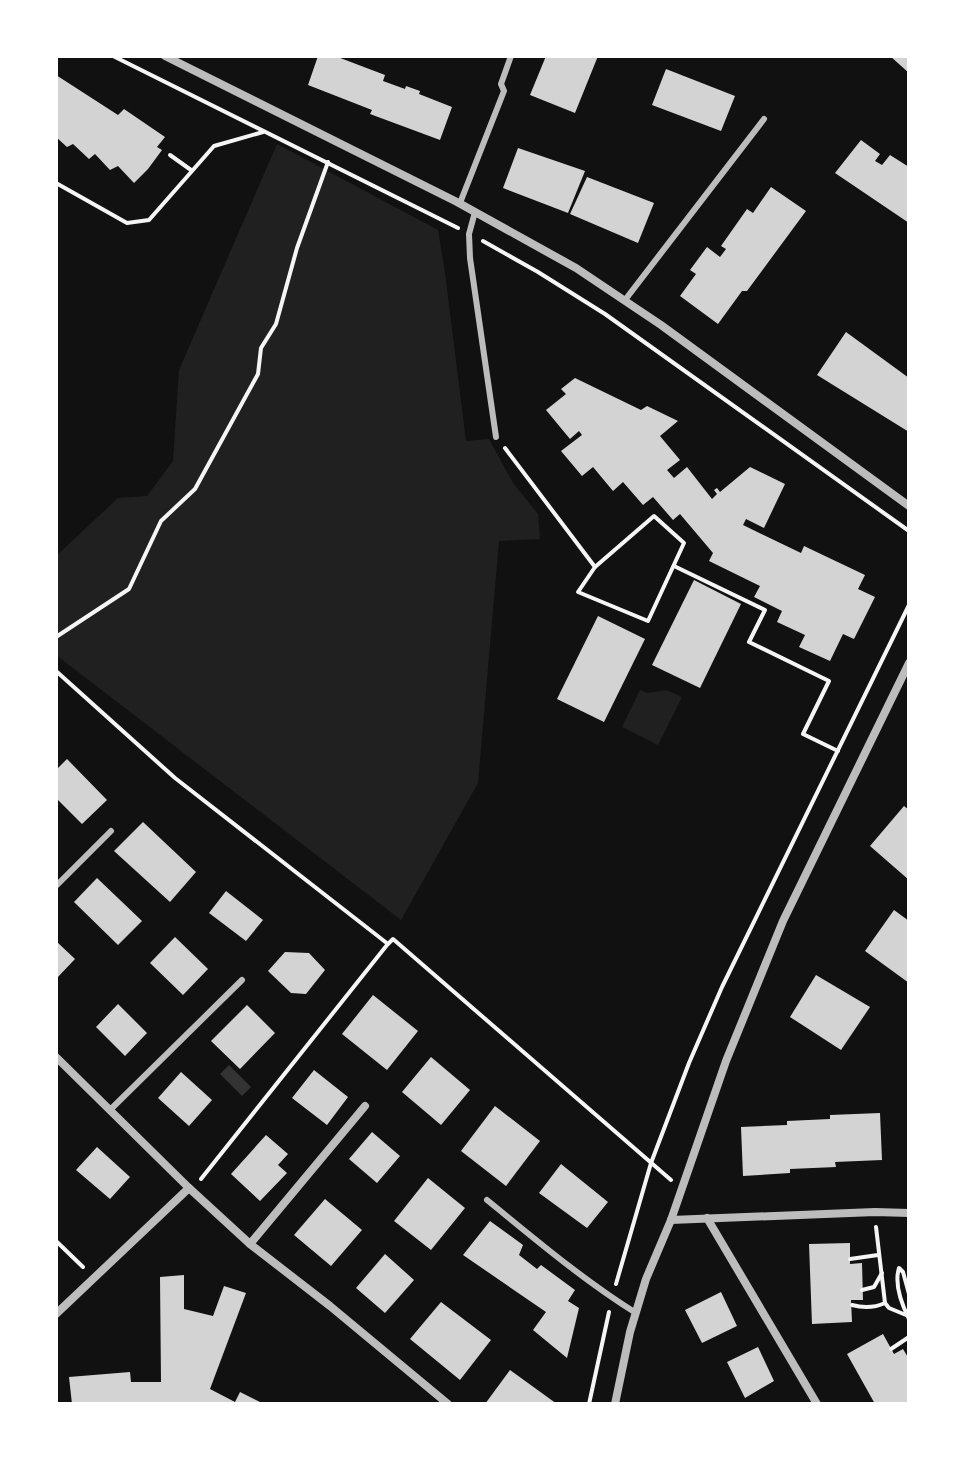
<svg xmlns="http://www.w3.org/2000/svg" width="965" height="1460" font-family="Georgia,serif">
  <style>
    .green { fill: #202020 }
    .water { fill: #333 }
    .building { fill: #d3d3d3 }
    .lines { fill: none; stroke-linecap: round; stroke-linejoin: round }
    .path { stroke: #f5f5f5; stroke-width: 4 }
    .service { stroke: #bcbcbc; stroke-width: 6 }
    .minor { stroke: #bcbcbc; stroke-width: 8 }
  </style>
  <rect width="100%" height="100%" fill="#111"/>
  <g class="green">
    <polygon points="277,144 438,230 445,273 466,441 489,439 513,483 538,514 540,539 499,541 478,783 401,920 56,655 56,556 118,498 147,496 173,461 179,370"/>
    <polygon points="640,690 647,693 666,690 682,697 658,745 622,727"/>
  </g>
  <polygon class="water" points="229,1065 251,1087 242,1096 220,1074"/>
  <g class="building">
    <polygon points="318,56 335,56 385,75 383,81 405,89 406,86 420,91 419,94 452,107 440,140 370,114 372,110 308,85"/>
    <polygon points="546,56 598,56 575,113 530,95"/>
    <polygon points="890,56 909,56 909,73"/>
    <polygon points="666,69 735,96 721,131 652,105"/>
    <polygon points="56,75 118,115 124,109 165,137 157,147 162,150 148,169 134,183 118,166 110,170 95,154 89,159 73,144 67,147 56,137"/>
    <polygon points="861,140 880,154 875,161 882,165 890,155 909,167 909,223 835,173"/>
    <polygon points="518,148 585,171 568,213 503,188"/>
    <polygon points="587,177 654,203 638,243 570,214"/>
    <polygon points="771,187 806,211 747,291 742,291 718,324 680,296 696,274 690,270 707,247 720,257 726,249 721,246 747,209 753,213"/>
    <polygon points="846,332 909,378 909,432 817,375"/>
    <polygon points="575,378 641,410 647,406 678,421 660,436 680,460 667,470 674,478 687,467 712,499 717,494 714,490 717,488 720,492 750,467 785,484 764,528 746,519 743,525 801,553 804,546 865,575 858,589 875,597 854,639 843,634 830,661 799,647 805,635 777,622 782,611 754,597 760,586 709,561 713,553 680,514 673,520 653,497 643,505 623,482 613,491 593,467 582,476 561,451 582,435 579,431 570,439 546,410 566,394 561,389"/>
    <polygon points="694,580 741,604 700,688 652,665"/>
    <polygon points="598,616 645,639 604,722 557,699"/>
    <polygon points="67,759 107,800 82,824 56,798 56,770"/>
    <polygon points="904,806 909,810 909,880 870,846"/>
    <polygon points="143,822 196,872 170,902 114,851"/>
    <polygon points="97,878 142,921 118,945 74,902"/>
    <polygon points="226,891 263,920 246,941 209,913"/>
    <polygon points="894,910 909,921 909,983 865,951"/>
    <polygon points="175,937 208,969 183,995 150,963"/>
    <polygon points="56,941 75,959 56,979"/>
    <polygon points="285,952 309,953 325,970 306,994 291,993 268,971"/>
    <polygon points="816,975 870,1007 841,1050 790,1017"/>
    <polygon points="373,995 418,1031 387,1070 342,1034"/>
    <polygon points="118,1004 147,1033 125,1056 96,1027"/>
    <polygon points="247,1005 275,1033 240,1069 211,1041"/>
    <polygon points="431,1057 470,1090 441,1125 402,1092"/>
    <polygon points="314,1070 348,1097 327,1125 292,1098"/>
    <polygon points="181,1072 212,1100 189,1126 158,1098"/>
    <polygon points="495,1106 540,1141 506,1186 461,1151"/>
    <polygon points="880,1113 882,1160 835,1162 836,1167 790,1169 790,1173 743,1176 741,1127 787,1125 787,1121 830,1119 830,1115"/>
    <polygon points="372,1132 400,1156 377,1183 349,1159"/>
    <polygon points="266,1135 288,1154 278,1165 287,1173 260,1201 231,1174"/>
    <polygon points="97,1147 130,1177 110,1199 76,1170"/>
    <polygon points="561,1164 608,1202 587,1228 539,1193"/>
    <polygon points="428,1178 465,1208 431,1250 394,1221"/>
    <polygon points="325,1199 362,1230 331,1266 294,1235"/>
    <polygon points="490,1221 523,1245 519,1255 537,1269 541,1265 575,1290 568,1301 579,1308 567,1358 533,1330 546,1312 463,1255"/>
    <polygon points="850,1243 850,1264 862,1263 863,1300 851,1300 852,1322 812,1324 809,1244"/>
    <polygon points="385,1254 414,1280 385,1313 356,1288"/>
    <polygon points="184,1275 184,1309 213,1316 224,1286 246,1293 210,1389 235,1402 240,1392 264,1404 72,1404 69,1377 130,1372 131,1382 161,1382 160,1277"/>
    <polygon points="721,1292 737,1326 702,1343 685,1310"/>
    <polygon points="441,1302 491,1340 460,1380 410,1339"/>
    <polygon points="883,1334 894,1354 903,1349 909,1359 909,1404 875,1404 847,1354"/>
    <polygon points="758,1347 774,1381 745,1398 727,1362"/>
    <polygon points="510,1370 557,1404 485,1404"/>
  </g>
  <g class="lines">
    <g class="path">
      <polyline points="113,56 458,228"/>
      <polyline points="170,155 191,170"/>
      <polyline points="56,183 127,223 149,220 214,146 263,132"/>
      <polyline points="483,241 538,272 605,314 909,531"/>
      <polyline points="505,448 595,567"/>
      <polygon points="654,516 684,543 648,621 578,592 595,567"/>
      <polyline points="674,566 765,610 749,642 829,681 803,734 838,751"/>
      <polyline points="56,637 129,589 161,521 195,489 258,374 261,348 276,324 297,248 328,162"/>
      <polyline points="56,671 175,778 388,944 393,939 671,1180"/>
      <polyline points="201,1179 387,945"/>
      <polyline points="876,1227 885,1303 889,1308 906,1315"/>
      <polyline points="56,1241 83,1267"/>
      <polyline points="850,1259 878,1255"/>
      <polyline points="616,1284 651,1163 689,1063 722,987 909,605"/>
      <polyline points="862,1290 874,1287 882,1273"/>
      <path d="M909 1294 903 1272 899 1268C894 1284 902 1305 909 1319"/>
      <path d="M852 1305C863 1308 874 1308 885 1303"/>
      <polyline points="891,1349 909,1337"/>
      <polyline points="589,1404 609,1312"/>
    </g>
    <g class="service">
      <polyline points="460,203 504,91 501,84 511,56"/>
      <polyline points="475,212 469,234 470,258 496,437"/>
      <polyline points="625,300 764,119"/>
      <polyline points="56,886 111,831"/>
      <polyline points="110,1110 242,980"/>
      <path d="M487 1200C535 1239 583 1280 636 1313"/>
    </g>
    <g class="minor">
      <polyline points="165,56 457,202 576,268 661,325 909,506"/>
      <polyline points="56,1057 189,1188 250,1244 330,1306 448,1404"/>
      <polyline points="707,1218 817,1404"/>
      <polyline points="671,1220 875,1212 909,1213"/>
      <polyline points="250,1244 365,1106"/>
      <polyline points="56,1314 189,1188"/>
      <polyline points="615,1404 630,1332 646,1279 671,1220 726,1061 783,921 909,663"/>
    </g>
  </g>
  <rect width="965" height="1460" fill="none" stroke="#ffffff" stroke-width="116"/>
</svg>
